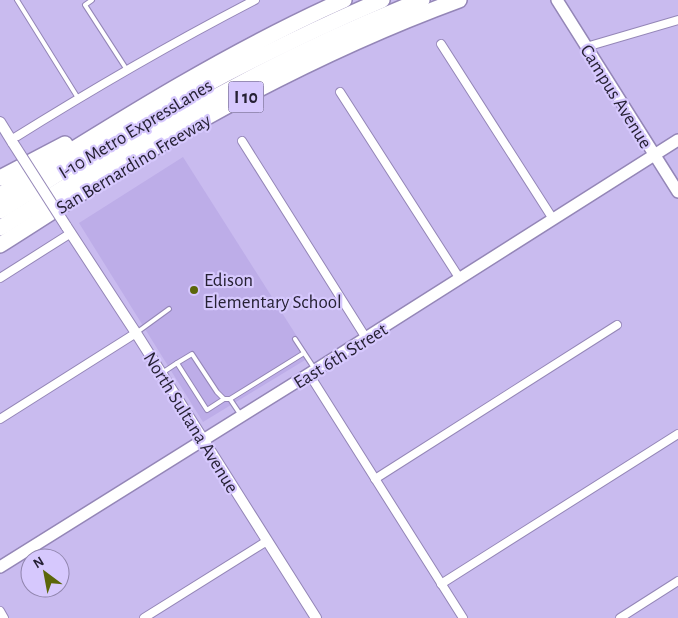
<svg xmlns="http://www.w3.org/2000/svg" width="678" height="618" font-family="'Alegreya Sans',sans-serif">
  <style>
    .built { fill: #bdade8 }
    .lines { fill: none; stroke-linecap: round; stroke-linejoin: round }
    .service-casing { stroke: #9486b7; stroke-width: 6 }
    .minor-casing { stroke: #9486b7; stroke-width: 10 }
    .tertiary-casing { stroke: #9486b7; stroke-width: 12 }
    .secondary-casing { stroke: #9486b7; stroke-width: 14 }
    .motorway-casing { stroke: #9486b7; stroke-width: 18 }
    .service { stroke: #fff; stroke-width: 4 }
    .minor { stroke: #fff; stroke-width: 8 }
    .tertiary { stroke: #fff; stroke-width: 10 }
    .secondary { stroke: #fff; stroke-width: 11 }
    .motorway { stroke: #fff; stroke-width: 15 }
    .tertiary-bridge-casing { stroke: #9486b7; stroke-width: 12; stroke-linecap: butt }
    .tertiary-bridge { stroke: #fff; stroke-width: 10 }
    .poi-dot { fill: #5b660a; stroke: #d6c8fd; stroke-width: 2 }
    .labels { text-anchor: middle; stroke-width: 4.5; stroke-linejoin: round; paint-order: stroke }
    .shield { fill: #d6c8fd; stroke: #5b5370; stroke-width: 1 }
    .shield-label { font-size: 18px; font-weight: bold; fill: #262134 }
    .street-label { font-size: 19px; fill: #262134; stroke: #d6c8fd }
    .poi-label { font-size: 19px; fill: #262134; stroke: #d6c8fd; text-anchor: start }
  </style>
  <rect width="100%" height="100%" fill="#c9bbef"/>
  <polygon class="built" points="183,157 310,357 203,422 79,223"/>
  <g class="lines">
    <defs>
      <g id="service">
        <polyline points="17,0 78,98"/>
        <polyline points="92,0 85,5 127,70"/>
        <polyline points="136,333 169,309"/>
        <polyline points="295,339 314,368"/>
        <polyline points="177,363 192,354 217,392 224,399"/>
        <polyline points="162,373 177,363 207,410 224,399 230,399 240,414"/>
        <polyline points="230,399 304,353"/>
      </g>
      <g id="minor">
        <polyline points="441,44 553,219"/>
        <polyline points="586,47 678,20"/>
        <polyline points="340,92 460,279"/>
        <path d="M11 140C91 90 172 43 255 0"/>
        <polyline points="242,141 366,338"/>
        <polyline points="0,278 71,233"/>
        <polyline points="309,374 463,618"/>
        <polyline points="0,419 136,333"/>
        <polyline points="375,479 617,325"/>
        <polyline points="441,584 678,434"/>
        <polyline points="0,611 4,618"/>
        <polyline points="144,618 267,541"/>
        <polyline points="620,618 678,581"/>
      </g>
      <g id="tertiary">
        <polyline points="0,122 13,143"/>
        <polyline points="66,226 136,333 316,618"/>
      </g>
      <g id="secondary">
        <polyline points="557,0 678,192"/>
        <polyline points="0,567 309,374 678,140"/>
      </g>
      <g id="motorway">
        <polyline points="0,178 65,144"/>
        <path d="M0 195C112 125 223 54 344 0"/>
        <path d="M0 211C74 164 147 116 224 75 276 48 328 23 382 0"/>
        <path d="M0 228C59 191 117 153 177 119 255 73 338 33 422 0"/>
        <path d="M0 245C65 204 129 161 196 123 280 76 369 33 459 0"/>
      </g>
    </defs>
    <use href="#service" class="service-casing"/>
    <use href="#minor" class="minor-casing"/>
    <use href="#tertiary" class="tertiary-casing"/>
    <use href="#secondary" class="secondary-casing"/>
    <use href="#motorway" class="motorway-casing"/>
    <use href="#service" class="service"/>
    <use href="#minor" class="minor"/>
    <use href="#tertiary" class="tertiary"/>
    <use href="#secondary" class="secondary"/>
    <use href="#motorway" class="motorway"/>
    <defs>
      <polyline id="tertiary-bridge" points="13,143 66,226"/>
    </defs>
    <use href="#tertiary-bridge" class="tertiary-bridge-casing"/>
    <use href="#tertiary-bridge" class="tertiary-bridge"/>
  </g>
  <circle class="poi-dot" cx="194" cy="290" r="5"/>
  <g class="labels">
    <rect class="shield" x="228.5" y="81.5" width="35" height="31" rx="4"/>
    <g class="shield-label">
      <text x="246" y="103">I 10</text>
    </g>
    <g class="street-label">
      <text transform="translate(617 96) rotate(58)" y="7">Campus Avenue</text>
      <text transform="translate(135 128) rotate(-31)" y="7">I-10 Metro ExpressLanes</text>
      <text transform="translate(133 163) rotate(-31)" y="7">San Bernardino Freeway</text>
      <text transform="translate(340 355) rotate(-32)" y="7">East 6th Street</text>
      <text transform="translate(192 422) rotate(58)" y="7">North Sultana Avenue</text>
    </g>
    <g class="poi-label">
      <text x="204" y="286">Edison<tspan x="204" dy="22">Elementary School</tspan></text>
    </g>
  </g>
  <g transform="translate(45 573) rotate(328)"><circle r="24" fill="#d6c8fd" stroke="#9085ad"/>
  <path d="M0-4L9 19L0 12L-9 19Z" fill="#5b660a"/>
  <text y="-8" font-size="14" font-weight="bold" text-anchor="middle" fill="#262134">N</text>
  </g>
</svg>
